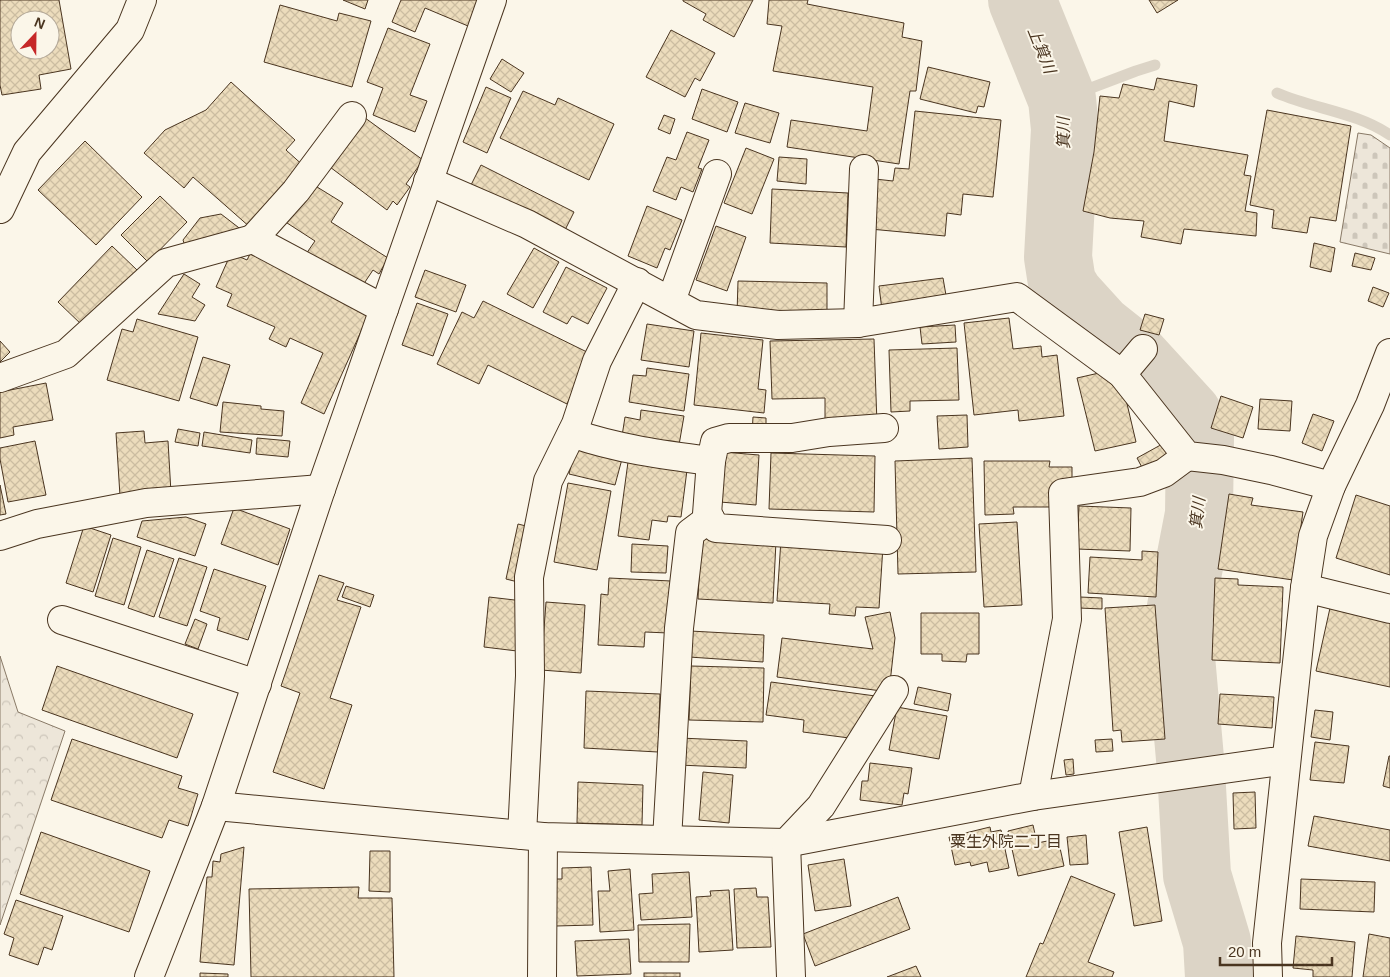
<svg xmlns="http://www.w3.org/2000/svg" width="1390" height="977" font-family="Arial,'Noto Sans JP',sans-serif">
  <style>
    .forest { fill: url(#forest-crowns); stroke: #887966 }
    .cemetery { fill: url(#cemetery-stones); stroke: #887966 }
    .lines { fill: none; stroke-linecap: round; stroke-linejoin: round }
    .stream { stroke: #dcd4c6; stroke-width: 11 }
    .river { stroke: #dcd4c6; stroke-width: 68 }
    .building { fill: url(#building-cross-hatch); stroke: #4a3520; fill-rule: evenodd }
    .minor-casing { stroke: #4a3520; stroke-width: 30 }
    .minor { stroke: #fbf6e9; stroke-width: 28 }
    .labels { text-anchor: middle; stroke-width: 4; stroke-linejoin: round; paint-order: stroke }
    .water-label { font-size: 16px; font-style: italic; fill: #4a3520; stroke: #fbf6e9 }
    .neighbourhood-label { font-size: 16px; fill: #4a3520; stroke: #fbf6e9 }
  </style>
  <defs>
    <pattern id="forest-crowns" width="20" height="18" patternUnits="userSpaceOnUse" patternTransform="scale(1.25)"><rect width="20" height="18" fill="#ede6d9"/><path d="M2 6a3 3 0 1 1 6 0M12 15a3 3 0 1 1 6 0" fill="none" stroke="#cdc6ba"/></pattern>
    <pattern id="cemetery-stones" width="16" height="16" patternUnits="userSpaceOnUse" patternTransform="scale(1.25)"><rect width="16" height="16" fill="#ede6d9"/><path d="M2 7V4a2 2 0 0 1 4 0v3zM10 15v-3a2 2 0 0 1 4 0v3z" fill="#cdc6ba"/></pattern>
    <pattern id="building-cross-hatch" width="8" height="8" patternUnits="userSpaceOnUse" patternTransform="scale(1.25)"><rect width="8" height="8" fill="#ecdcbc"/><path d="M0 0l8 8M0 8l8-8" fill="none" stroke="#ccbda1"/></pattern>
  </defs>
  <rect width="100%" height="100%" fill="#fbf6e9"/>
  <polygon class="forest" points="0,656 18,712 65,731 0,925"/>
  <polygon class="cemetery" points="1358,133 1371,135 1390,148 1390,254 1340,242"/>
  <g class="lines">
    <g class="stream">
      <path d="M1277 93C1314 109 1356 112 1390 135"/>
      <polyline points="1062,99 1136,71 1155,65"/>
    </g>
    <polyline class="river" points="1022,0 1062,99 1065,129 1058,257 1062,283 1070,296 1100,329 1134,356 1188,415 1200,437 1199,514 1178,623 1191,770 1197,875 1217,942 1219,977"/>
  </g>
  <g class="building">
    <path d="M0 0H59L71 69 39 75 41 89 2 95 0 85ZM20 20H50V50H20Z"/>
    <polygon points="343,0 368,0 365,9"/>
    <polygon points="401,0 479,0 468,26 425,8 415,32 392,22"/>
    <polygon points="683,0 753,0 734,37 703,20 706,14 683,1"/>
    <polygon points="769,0 808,0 807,4 904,23 902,37 922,41 916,91 910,91 899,164 787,147 791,120 867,131 873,87 773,71 782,26 767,24"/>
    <polygon points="1149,0 1178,0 1157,13"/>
    <polygon points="280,5 337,21 339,13 371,21 352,87 264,62"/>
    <polygon points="388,28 430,44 410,95 427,101 415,132 373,115 383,88 367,82"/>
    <polygon points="671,30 715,53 700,81 695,78 685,97 646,77"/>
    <polygon points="502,59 524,73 511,92 490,79"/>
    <polygon points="928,67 990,82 984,107 978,106 976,113 920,99"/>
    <polygon points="1157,78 1197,85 1194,107 1169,101 1164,141 1248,155 1244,175 1251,176 1245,211 1257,213 1256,236 1184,229 1181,244 1141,237 1144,221 1110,218 1083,211 1094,152 1100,96 1119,98 1123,84 1154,90"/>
    <polygon points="231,82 295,140 286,150 306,168 251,228 193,177 184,188 144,153 165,130 206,110"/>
    <polygon points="486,87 511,98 487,153 463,142"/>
    <polygon points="702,89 738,102 727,132 692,119"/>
    <polygon points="523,91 555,105 558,98 614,124 589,180 500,138"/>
    <polygon points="745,103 779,113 770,143 735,133"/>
    <polygon points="1267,110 1351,126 1336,221 1310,217 1307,233 1272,228 1274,210 1250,205"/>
    <polygon points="915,111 1001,120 993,197 963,194 961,215 947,213 945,236 870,229 875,179 893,181 895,168 909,169"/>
    <polygon points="361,115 423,160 406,184 410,187 397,205 393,201 387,210 326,164"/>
    <polygon points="664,115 675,119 670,134 658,129"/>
    <polygon points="687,132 709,140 698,168 702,169 693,192 681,187 676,200 653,191 667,157 676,160"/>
    <polygon points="85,141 142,197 96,245 38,190"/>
    <polygon points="746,148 774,159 752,214 724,203"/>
    <polygon points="779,157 807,159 806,184 777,181"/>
    <polygon points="481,165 574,212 564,232 471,185"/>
    <polygon points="309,182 343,203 331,222 388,258 379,274 373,270 361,288 306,254 315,241 284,221"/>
    <polygon points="772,189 848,193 846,247 770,243"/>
    <polygon points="160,196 187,222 148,262 121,235"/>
    <polygon points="647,206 682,220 670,250 665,248 657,268 628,256"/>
    <polygon points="221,214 247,234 185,246 183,240 200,218"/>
    <polygon points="716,226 746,237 727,291 696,280"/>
    <polygon points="1314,243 1335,248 1331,272 1310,267"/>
    <polygon points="112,246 137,270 83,326 58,302"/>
    <polygon points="534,248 559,262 533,308 507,294"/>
    <polygon points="231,253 247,260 250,254 371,309 324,414 301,403 323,353 290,338 286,347 269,339 275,327 227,306 232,294 216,287"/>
    <polygon points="1355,253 1375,258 1371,270 1352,266"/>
    <polygon points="566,267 607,288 588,324 572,316 567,324 543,312"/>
    <polygon points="425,270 466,285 456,312 415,297"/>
    <polygon points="184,274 200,284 192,297 205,305 195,321 158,314"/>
    <polygon points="943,278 947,301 882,310 879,286"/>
    <polygon points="738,281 827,283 827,316 737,314"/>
    <polygon points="1373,287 1389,293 1383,307 1368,301"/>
    <polygon points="483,301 591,354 567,404 488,365 479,384 437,364 462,312 474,318"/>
    <polygon points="417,303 448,314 433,356 402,345"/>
    <polygon points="1145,314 1164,319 1159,335 1140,330"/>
    <polygon points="1009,318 1013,349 1041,346 1042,357 1057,355 1064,416 1019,421 1018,410 974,415 964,323"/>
    <polygon points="137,319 198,337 179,401 107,380 122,329 133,332"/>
    <polygon points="647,324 694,331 689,367 641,360"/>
    <polygon points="955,325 956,342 922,344 920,327"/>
    <polygon points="701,333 763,340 758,389 766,390 764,413 694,405"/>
    <polygon points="874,339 877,424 825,425 825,398 772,399 770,341"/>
    <polygon points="0,341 10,352 0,362"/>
    <polygon points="957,348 959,400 910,401 910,411 891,412 889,350"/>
    <polygon points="203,357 230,365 217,406 190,398"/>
    <polygon points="647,368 689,374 684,411 629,402 633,375 646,376"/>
    <polygon points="1099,373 1124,391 1136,442 1095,451 1077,378"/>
    <polygon points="46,383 53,420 13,427 14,435 0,438 0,392"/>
    <polygon points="1221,396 1253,407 1243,438 1211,428"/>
    <polygon points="1260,399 1292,401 1290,431 1258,429"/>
    <polygon points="223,402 261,406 261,409 284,411 282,436 220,432"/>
    <polygon points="641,410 684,416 679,445 622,436 625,417 640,420"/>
    <polygon points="1313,414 1334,421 1322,451 1302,443"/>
    <polygon points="967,415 968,447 939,449 937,416"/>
    <polygon points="753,417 766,418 766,434 752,434"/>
    <polygon points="178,429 200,433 198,446 175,442"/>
    <polygon points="144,431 145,443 168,441 171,493 120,496 116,433"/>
    <polygon points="204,432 252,440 250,453 202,446"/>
    <polygon points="257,438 290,441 288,457 256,454"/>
    <polygon points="35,441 46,495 8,502 0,459 0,448"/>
    <polygon points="1166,442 1176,458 1146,475 1137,458"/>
    <polygon points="576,446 622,459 615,485 569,474"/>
    <polygon points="723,452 759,455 756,505 720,502"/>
    <polygon points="771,453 875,456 874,512 769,509"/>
    <polygon points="972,458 976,572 898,574 895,461"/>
    <polygon points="984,461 1050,461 1049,467 1072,467 1072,489 1056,507 1013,507 1014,514 985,515"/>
    <polygon points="628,462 687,470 681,517 668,516 667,522 652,520 649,540 618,536"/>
    <polygon points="568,483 611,491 597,570 554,562"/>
    <polygon points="0,485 6,514 0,515"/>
    <polygon points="1229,494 1253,498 1251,505 1303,512 1293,580 1218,569"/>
    <polygon points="1356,495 1390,506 1390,575 1336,558"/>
    <polygon points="1079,506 1131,508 1130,551 1077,549"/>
    <polygon points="234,508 290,529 278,565 221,544"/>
    <polygon points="186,517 206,524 195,556 137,537 142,521"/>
    <polygon points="1017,522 1022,605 984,607 979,524"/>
    <polygon points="518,524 530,527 518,582 506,579"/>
    <polygon points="84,526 111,535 93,592 66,583"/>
    <polygon points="701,536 776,541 773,603 698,599"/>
    <polygon points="113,538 141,547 124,605 95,596"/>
    <polygon points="781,539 883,546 879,608 856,607 855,616 829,614 830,604 777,601"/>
    <polygon points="632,544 668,546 666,573 631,572"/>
    <polygon points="147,550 174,559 154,617 128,608"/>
    <polygon points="1142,551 1158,552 1156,597 1088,593 1090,557 1142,560"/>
    <polygon points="179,558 207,567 187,626 159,617"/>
    <polygon points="214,569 266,586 248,640 217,630 220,618 200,611"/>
    <polygon points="319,575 344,583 337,600 361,607 330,698 352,705 324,789 273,772 300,693 281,686"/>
    <polygon points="609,578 671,581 668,633 645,632 644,647 598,645 601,594 608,595"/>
    <polygon points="1215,578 1238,579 1238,585 1283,587 1280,663 1212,660"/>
    <polygon points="346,586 374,595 370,607 342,597"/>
    <polygon points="489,597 523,601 517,651 484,647"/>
    <polygon points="1080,597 1102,598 1102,609 1079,608"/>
    <polygon points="546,602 585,605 581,673 541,670"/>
    <polygon points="1155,605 1165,739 1122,742 1121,730 1113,731 1105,608"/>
    <polygon points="1330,608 1390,621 1390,687 1316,671"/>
    <polygon points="890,612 895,638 889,692 777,677 782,638 873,649 865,617"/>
    <polygon points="921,613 979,613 979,654 967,654 966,662 942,661 942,654 921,654"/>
    <polygon points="195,619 207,624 198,649 185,644"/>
    <polygon points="690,631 764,635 763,662 689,657"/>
    <polygon points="57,666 193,714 177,758 42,710"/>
    <polygon points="691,666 764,668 763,722 689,720"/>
    <polygon points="771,682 883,697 857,739 803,732 804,720 766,715"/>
    <polygon points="918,687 951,694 948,711 914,704"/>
    <polygon points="586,691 660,694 658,752 584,748"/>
    <polygon points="1220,694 1274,697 1272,728 1218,724"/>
    <polygon points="897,707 947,716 939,759 889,750"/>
    <polygon points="1315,710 1333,712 1330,740 1311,737"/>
    <polygon points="680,738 747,741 746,768 679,765"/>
    <polygon points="72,739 182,776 178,788 198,794 188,826 169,820 162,838 51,800"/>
    <polygon points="1112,739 1113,751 1096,752 1095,740"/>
    <polygon points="1315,742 1349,746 1344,783 1310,780"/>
    <polygon points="1389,756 1390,756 1390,788 1383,786"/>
    <polygon points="1073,759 1074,774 1066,775 1064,760"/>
    <polygon points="870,763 912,768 908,794 904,793 902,805 860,800 862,781 868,781"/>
    <polygon points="703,772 733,775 729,823 699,820"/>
    <polygon points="578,782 643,785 642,825 577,823"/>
    <polygon points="1255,792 1256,828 1234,829 1233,793"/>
    <polygon points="1314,816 1390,830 1390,861 1308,846"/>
    <polygon points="1033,825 1037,843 1058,839 1064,866 1018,876 1008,831"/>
    <polygon points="990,827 991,832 1001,830 1009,868 989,872 987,862 971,866 970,862 955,865 949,837"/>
    <polygon points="1147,827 1162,921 1134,926 1119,832"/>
    <polygon points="41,832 150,871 129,932 20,894"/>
    <polygon points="1086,835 1088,864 1070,865 1067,837"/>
    <polygon points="244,847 234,965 200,962 207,877 212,877 213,861 220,862 221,854"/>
    <polygon points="370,851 390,851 390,892 369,891"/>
    <polygon points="844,859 851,906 815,911 808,865"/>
    <polygon points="591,867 593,925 556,926 555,879 562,879 562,868"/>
    <polygon points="630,869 634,930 600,932 598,891 610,891 608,871"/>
    <polygon points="689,872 692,917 641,920 639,894 653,893 652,874"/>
    <polygon points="1071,876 1115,894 1088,962 1114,972 1112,977 1026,977 1040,943 1043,944"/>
    <polygon points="1301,879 1375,882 1374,912 1300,909"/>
    <polygon points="359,887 358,898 392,898 394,977 251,977 249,889"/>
    <polygon points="756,888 757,897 768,897 771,947 737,948 734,889"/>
    <polygon points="729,890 733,950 699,952 696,897 711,896 710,891"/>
    <polygon points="898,897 910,929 815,966 803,934"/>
    <polygon points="16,900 63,916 52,950 44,947 38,965 9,955 14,938 4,934"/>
    <polygon points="690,924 689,962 639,962 638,925"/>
    <polygon points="1369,934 1390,938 1390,977 1363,977"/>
    <polygon points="1296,936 1355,942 1352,977 1313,977 1313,970 1293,968"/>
    <polygon points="629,939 631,974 577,976 575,941"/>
    <polygon points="916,966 921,977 887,977"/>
    <polygon points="200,973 228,974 228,977 200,977"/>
    <rect x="644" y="973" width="36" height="4"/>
  </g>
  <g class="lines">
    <defs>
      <g id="minor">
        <polyline points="428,181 527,224 696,315 778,325 858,323 1017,297 1122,374 1187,456 1223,460 1271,470 1331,486"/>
        <polyline points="0,209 27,152 130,30 142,0"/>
        <polyline points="253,239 296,191 352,116"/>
        <polyline points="671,301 717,174"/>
        <polyline points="858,323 864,169"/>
        <polyline points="1122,374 1143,349"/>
        <polyline points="0,378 66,354 166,263 253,239 384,309"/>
        <polyline points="884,428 829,432 792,438 729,438 715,442 711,461 707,514 716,528 887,540"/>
        <path d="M572 433C617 449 664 455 711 461"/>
        <polyline points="0,536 37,524 146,503 321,489"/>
        <polyline points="1305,588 1390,609"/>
        <polyline points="62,620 257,684"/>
        <polyline points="1033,796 1067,619 1063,493 1140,482 1164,473 1187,456"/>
        <polyline points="216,806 543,837 786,843 1033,796 1286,760"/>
        <polyline points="522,835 530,676 529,577 548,481 576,424 597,361 637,282"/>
        <polyline points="667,840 679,628 690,533 710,518"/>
        <polyline points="149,977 216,806 321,489 492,0"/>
        <polyline points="542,977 543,837"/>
        <polyline points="791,977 786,843 821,806 894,690"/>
        <polyline points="1268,977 1267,943 1305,588 1313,536 1331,486 1370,405 1390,353"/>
      </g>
    </defs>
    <use href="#minor" class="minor-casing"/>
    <use href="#minor" class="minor"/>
  </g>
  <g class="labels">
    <g class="water-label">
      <text transform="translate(1042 50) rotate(68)" y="6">上箕川</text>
      <text transform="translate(1063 133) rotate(-91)" y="6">箕川</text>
      <text transform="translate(1197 513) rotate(-84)" y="6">箕川</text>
    </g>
    <g class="neighbourhood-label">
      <text x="1006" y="847">粟生外院二丁目</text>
    </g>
  </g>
  <g transform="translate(35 35) rotate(22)"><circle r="24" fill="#fbf6e9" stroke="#b4a999"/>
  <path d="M0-4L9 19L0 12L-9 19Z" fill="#c62828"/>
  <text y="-8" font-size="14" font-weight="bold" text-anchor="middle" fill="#4a3520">N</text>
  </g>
  <path d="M1220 957v8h112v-8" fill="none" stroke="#4a3520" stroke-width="2.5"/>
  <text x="1228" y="957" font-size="15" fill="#4a3520" stroke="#fbf6e9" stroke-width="4" paint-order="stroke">20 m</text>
</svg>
